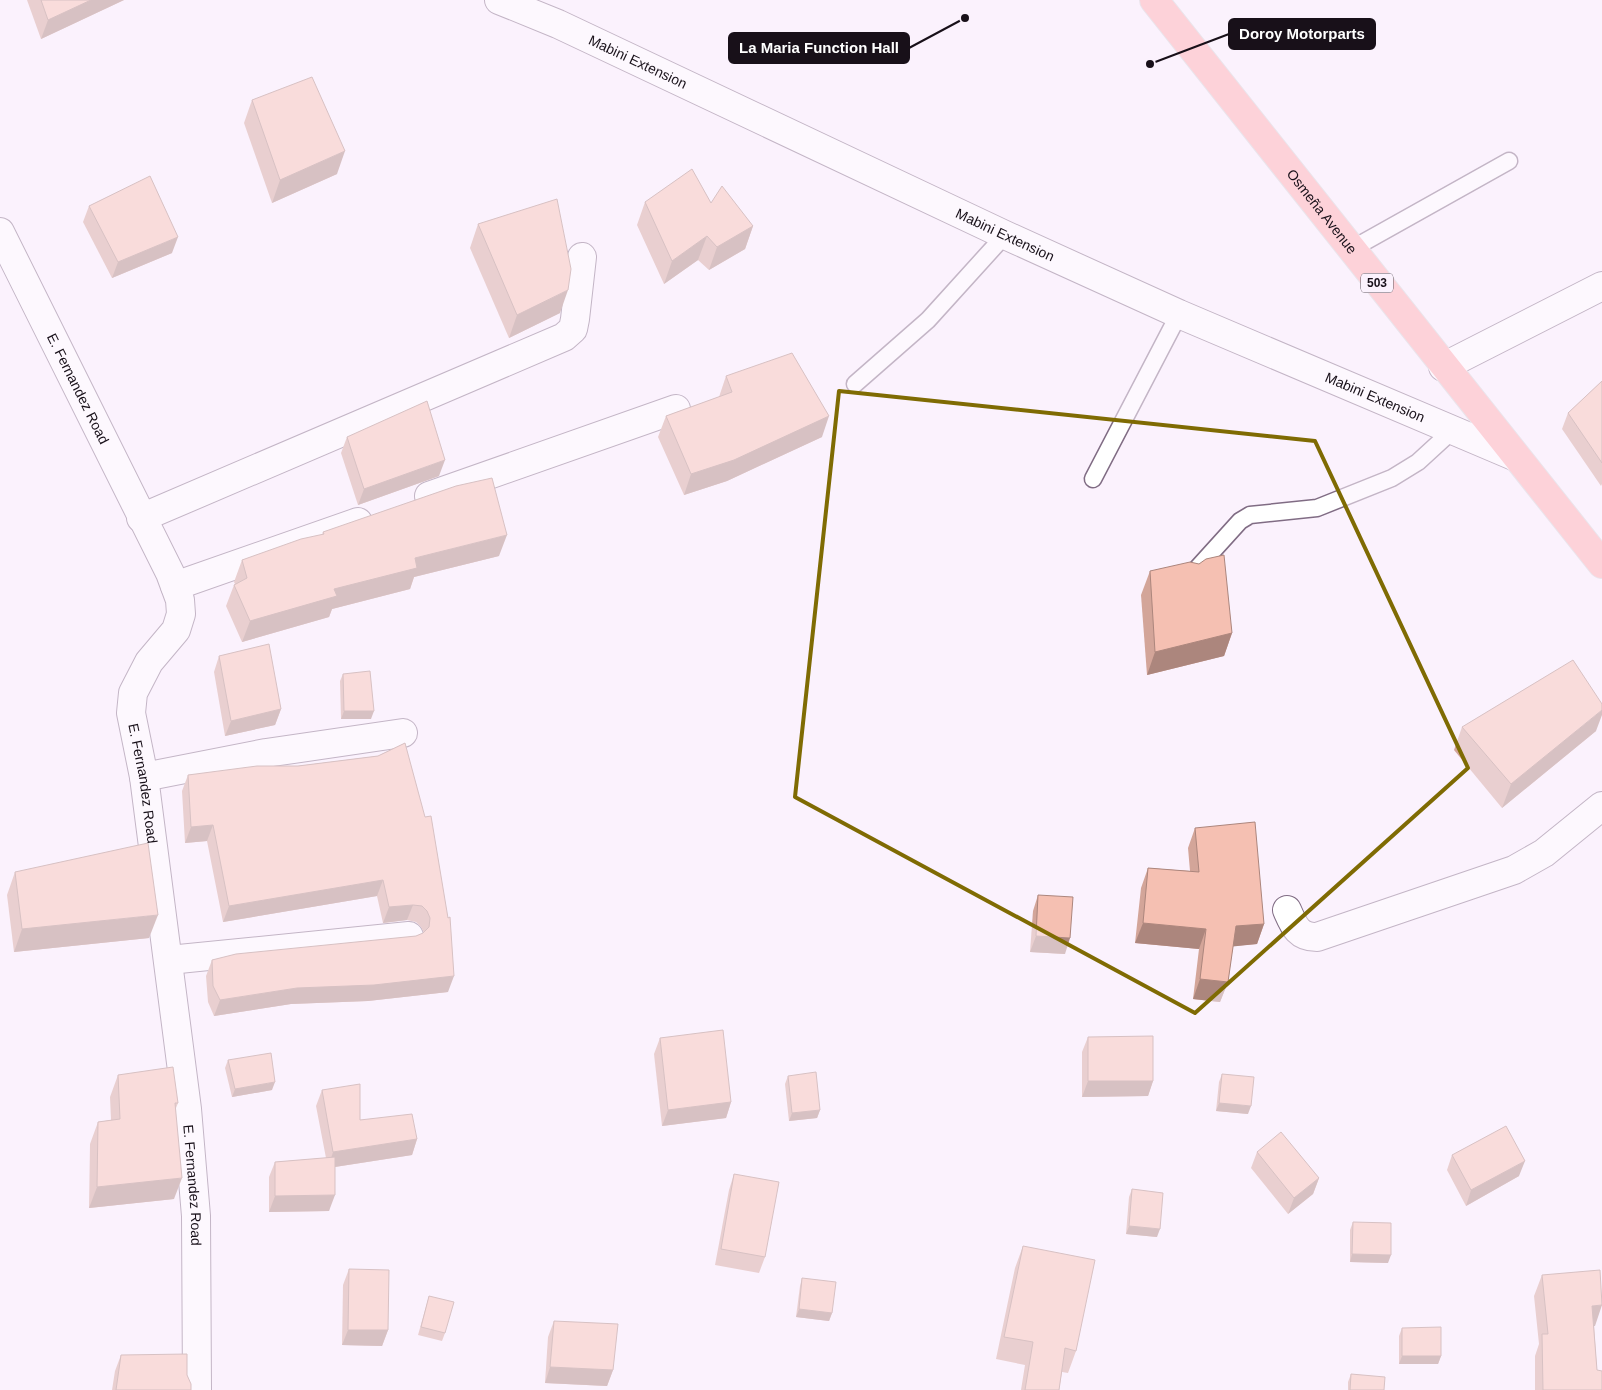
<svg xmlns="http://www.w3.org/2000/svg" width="1602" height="1390" font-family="Arial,sans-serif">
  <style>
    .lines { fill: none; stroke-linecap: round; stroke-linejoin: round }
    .service-casing { stroke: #806c84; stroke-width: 19 }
    .minor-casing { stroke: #806c84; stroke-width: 30 }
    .tertiary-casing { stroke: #806c84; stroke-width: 30 }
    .primary-casing { stroke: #d5d4d6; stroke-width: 30 }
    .service { stroke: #fff; stroke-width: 16 }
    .minor { stroke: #fff; stroke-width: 28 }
    .tertiary { stroke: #fff; stroke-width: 28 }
    .primary { stroke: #feabad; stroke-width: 28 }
    .wall { fill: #d3a599 }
    .shaded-wall { fill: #ac867d }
    .building { fill: #f5c0b2; stroke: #ac867d }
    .marked { fill: none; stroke: #7f6b03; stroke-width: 4; stroke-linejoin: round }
    .labels { text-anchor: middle; stroke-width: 4.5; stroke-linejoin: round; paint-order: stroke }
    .shield { fill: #fbf2fd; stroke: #5c545d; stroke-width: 1 }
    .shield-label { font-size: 12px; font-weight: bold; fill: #181019 }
    .street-label { font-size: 14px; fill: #181019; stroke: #fbf2fd }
    .leader { fill: none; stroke: #181019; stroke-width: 2 }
    .callout-dot { fill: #181019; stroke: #fbf2fd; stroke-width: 2 }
    .callout { fill: #181019; stroke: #181019; stroke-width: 2 }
    .callout-label { font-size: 15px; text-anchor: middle; font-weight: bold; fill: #fff }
  </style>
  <rect width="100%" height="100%" fill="#fbf2fd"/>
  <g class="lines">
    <defs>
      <g id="service">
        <polyline points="1350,250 1509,161"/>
        <polyline points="855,384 928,320 1005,235"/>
        <polyline points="1093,479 1179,314"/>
        <polyline points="1192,574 1240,521 1250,515 1317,508 1392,478 1418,462 1454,429"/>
      </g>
      <g id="minor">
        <polyline points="1443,367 1602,286"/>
        <polyline points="429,496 676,409"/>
        <polyline points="141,518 564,337 573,329 575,319 582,257"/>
        <polyline points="175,586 358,522"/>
        <polyline points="144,777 266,753 403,733"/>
        <path d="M1287 910C1294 926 1298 937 1317 937L1514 870 1544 853 1602 806"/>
        <polyline points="169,960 409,936"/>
      </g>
      <g id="tertiary">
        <path id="s1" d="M499 0 558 24 1005 235 1179 314 1516 457"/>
        <path id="s2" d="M0 232 170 573 180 600 181 614 176 630 149 662 133 693 131 713 144 777 187 1109 196 1216 197 1390"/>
      </g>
      <g id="primary">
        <path id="s3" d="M1154 0 1602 564"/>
      </g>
    </defs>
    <use href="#service" class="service-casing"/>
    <use href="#minor" class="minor-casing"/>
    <use href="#tertiary" class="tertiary-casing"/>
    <use href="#primary" class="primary-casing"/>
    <use href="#service" class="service"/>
    <use href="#minor" class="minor"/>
    <use href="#tertiary" class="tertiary"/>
    <use href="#primary" class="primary"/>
  </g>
  <g class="wall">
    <polygon points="27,0 124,0 41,39"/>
    <polygon points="252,100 337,174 272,203 244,123"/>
    <polygon points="645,202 711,203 753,226 745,249 709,270 698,260 664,284 637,225"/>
    <polygon points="89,206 172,253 112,278 83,222"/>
    <polygon points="478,224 560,313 509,338 470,248"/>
    <polygon points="726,376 822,437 727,481 684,495 658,437 666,416 719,397"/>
    <polygon points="1602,381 1602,484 1601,486 1562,429 1568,413"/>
    <polygon points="347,437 439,476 358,505 341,453"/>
    <polygon points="323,532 499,556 414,577 410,589 332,609 329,617 242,642 226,606 234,585 235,584 234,582 242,560 322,535"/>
    <polygon points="1150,571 1232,633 1224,656 1147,675 1141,595"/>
    <polygon points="219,656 281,709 275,725 225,736 214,672"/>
    <polygon points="343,674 371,719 341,719 340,681"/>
    <polygon points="1462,727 1596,731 1502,808 1454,750"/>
    <polygon points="405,743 448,992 368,1001 291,1004 214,1016 208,1002 206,976 212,960 416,936 424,933 421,927 416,922 407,920 383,923 377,896 223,922 207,841 185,843 182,791 188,775 298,766 378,756"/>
    <polygon points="1195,828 1264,924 1257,944 1233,946 1228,982 1220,1002 1193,999 1199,949 1135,943 1141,888 1148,868 1190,871 1188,848"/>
    <polygon points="15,872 149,938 14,952 7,895"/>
    <polygon points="1038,895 1065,954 1030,952 1033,911"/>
    <polygon points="1088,1037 1153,1081 1148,1096 1082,1097 1082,1052"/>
    <polygon points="660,1038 731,1102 726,1118 662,1126 654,1054"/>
    <polygon points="228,1060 272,1090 232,1097 225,1068"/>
    <polygon points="1222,1074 1248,1114 1216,1111 1219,1082"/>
    <polygon points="118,1075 178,1103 176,1108 174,1199 89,1208 90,1144 98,1122 111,1120 110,1097"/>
    <polygon points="788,1076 820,1110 817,1118 789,1121 785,1084"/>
    <polygon points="322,1090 360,1120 417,1139 412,1155 335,1167 329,1211 269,1212 269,1177 275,1162 326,1158 316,1106"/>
    <polygon points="1257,1152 1319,1178 1313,1194 1288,1214 1251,1168"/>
    <polygon points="1452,1155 1519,1176 1466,1206 1447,1170"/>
    <polygon points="734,1174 765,1257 759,1273 715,1265 729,1190"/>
    <polygon points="1132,1189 1157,1237 1126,1234 1129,1197"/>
    <polygon points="1353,1222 1388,1263 1350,1262 1350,1230"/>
    <polygon points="1023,1246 1076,1351 1068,1373 1062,1372 1059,1390 1021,1390 1025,1365 996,1359 1015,1268"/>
    <polygon points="349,1269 388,1330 382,1346 342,1345 343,1285"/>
    <polygon points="1542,1275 1595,1326 1594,1326 1597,1370 1602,1390 1535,1390 1535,1356 1539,1344 1534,1296"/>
    <polygon points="802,1278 832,1313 829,1321 796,1317 800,1286"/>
    <polygon points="429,1296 445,1333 442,1341 418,1335"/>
    <polygon points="554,1321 613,1370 607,1386 545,1383 548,1337"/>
    <polygon points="1402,1328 1441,1356 1438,1364 1399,1364 1399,1336"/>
    <polygon points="121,1355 187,1375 191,1390 112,1390 115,1371"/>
    <polygon points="1351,1374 1384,1390 1348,1390 1348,1382"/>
  </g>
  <g class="shaded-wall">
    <polygon points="91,0 124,0 41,39 48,20"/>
    <polygon points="345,151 337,174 272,203 280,180"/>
    <polygon points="753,226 745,249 709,270 717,247"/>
    <polygon points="707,236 698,260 664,284 672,261"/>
    <polygon points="178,237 172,253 112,278 118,262"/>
    <polygon points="568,290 560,313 509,338 517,315"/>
    <polygon points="829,416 822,437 727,481 684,495 691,474"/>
    <polygon points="445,460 439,476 358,505 364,489"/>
    <polygon points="507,535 499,556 414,577 410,589 332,609 329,617 242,642 250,621 415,558"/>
    <polygon points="1232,633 1224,656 1147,675 1155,652"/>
    <polygon points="281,709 275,725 225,736 231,721"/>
    <polygon points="1602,710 1602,715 1596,731 1502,808 1511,784"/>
    <polygon points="344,711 374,711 371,719 341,719"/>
    <polygon points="213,825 207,841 185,843 191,827"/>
    <polygon points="383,880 377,896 223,922 229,906"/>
    <polygon points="413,905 407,920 383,923 389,907"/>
    <polygon points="158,915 149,938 14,952 22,929"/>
    <polygon points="1143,923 1206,929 1199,949 1135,943"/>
    <polygon points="1264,924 1257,944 1228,947 1236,926"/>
    <polygon points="1036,936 1070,938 1065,954 1030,952"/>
    <polygon points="454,976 448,992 368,1001 291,1004 214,1016 220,1000 297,988"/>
    <polygon points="1200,979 1228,982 1220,1002 1193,999"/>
    <polygon points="1088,1081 1153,1081 1148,1096 1082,1097"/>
    <polygon points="275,1082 272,1090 232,1097 235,1089"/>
    <polygon points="731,1102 726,1118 662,1126 668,1110"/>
    <polygon points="1219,1103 1251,1106 1248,1114 1216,1111"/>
    <polygon points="820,1110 817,1118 789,1121 792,1113"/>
    <polygon points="417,1139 412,1155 328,1168 333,1152"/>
    <polygon points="1525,1161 1519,1176 1466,1206 1471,1190"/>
    <polygon points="182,1178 174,1199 89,1208 97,1187"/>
    <polygon points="1319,1178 1313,1194 1288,1214 1294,1198"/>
    <polygon points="335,1195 329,1211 269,1212 275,1196"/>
    <polygon points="1129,1226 1160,1229 1157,1237 1126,1234"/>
    <polygon points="1352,1254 1391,1255 1388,1263 1350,1262"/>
    <polygon points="1602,1305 1595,1326 1585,1327 1592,1306"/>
    <polygon points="799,1309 832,1313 829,1321 796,1317"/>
    <polygon points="348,1330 388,1330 382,1346 342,1345"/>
    <polygon points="1402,1356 1441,1356 1438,1364 1399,1364"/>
    <polygon points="550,1367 613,1370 607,1386 545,1383"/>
  </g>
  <g class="building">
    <polygon points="41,0 91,0 48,20"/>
    <polygon points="312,77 345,151 280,180 252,100"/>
    <polygon points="692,169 711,203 722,186 753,226 717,247 707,236 672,261 645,202"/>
    <polygon points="150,176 178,237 118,262 89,206"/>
    <polygon points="557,199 571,269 568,290 517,315 478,224"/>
    <polygon points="792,353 829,416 734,460 691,474 666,416 732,392 726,376"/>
    <polygon points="1602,381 1602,463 1568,413"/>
    <polygon points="427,401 445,460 364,489 347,437"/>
    <polygon points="492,478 507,535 415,558 417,568 334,589 337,596 250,621 234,585 247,578 242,560 301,539 324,534 323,532 456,486"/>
    <polygon points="1224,555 1232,633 1155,652 1150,571 1190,562 1199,564 1206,559"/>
    <polygon points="269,644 281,709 231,721 219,656"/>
    <polygon points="1573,660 1602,704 1602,710 1511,784 1462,727"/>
    <polygon points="370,671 374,711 344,711 343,674"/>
    <polygon points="405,743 425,817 431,816 448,918 450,917 454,976 374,985 297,988 220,1000 213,986 212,960 236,954 416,936 423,933 429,927 430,918 427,911 422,906 413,905 389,907 383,880 229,906 213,825 191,827 188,775 257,766 298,766 378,756"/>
    <polygon points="1255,822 1264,924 1236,926 1228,982 1200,979 1206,929 1143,923 1148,868 1199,872 1195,828"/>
    <polygon points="148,843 158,915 22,929 15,872"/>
    <polygon points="1038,895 1073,897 1070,938 1036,936"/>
    <polygon points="723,1030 731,1102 668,1110 660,1038"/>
    <polygon points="1153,1036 1153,1081 1088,1081 1088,1037"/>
    <polygon points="271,1053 275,1082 235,1089 228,1060"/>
    <polygon points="173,1067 178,1103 175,1103 182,1178 97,1187 98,1122 120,1119 118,1075"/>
    <polygon points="816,1072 820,1110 792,1113 788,1076"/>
    <polygon points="1222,1074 1254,1077 1251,1106 1219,1103"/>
    <polygon points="360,1084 360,1120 412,1114 417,1139 333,1152 322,1090"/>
    <polygon points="1506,1126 1525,1161 1471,1190 1452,1155"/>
    <polygon points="1281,1132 1319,1178 1294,1198 1257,1152"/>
    <polygon points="335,1157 335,1195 275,1196 275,1162"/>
    <polygon points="734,1174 779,1182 765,1257 721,1249"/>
    <polygon points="1132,1189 1163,1193 1160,1229 1129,1226"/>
    <polygon points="1353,1222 1391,1223 1391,1255 1352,1254"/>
    <polygon points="1023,1246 1095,1260 1076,1351 1065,1348 1059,1390 1025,1390 1033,1342 1004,1337"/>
    <polygon points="349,1269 389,1270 388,1330 348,1330"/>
    <polygon points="1600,1270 1602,1305 1592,1306 1597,1370 1602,1371 1602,1390 1543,1390 1542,1334 1548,1334 1542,1275"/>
    <polygon points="802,1278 836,1282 832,1313 799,1309"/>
    <polygon points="429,1296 454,1302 445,1333 421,1327"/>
    <polygon points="554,1321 618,1324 613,1370 550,1367"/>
    <polygon points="1441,1327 1441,1356 1402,1356 1402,1328"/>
    <polygon points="187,1354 187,1375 191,1384 191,1390 116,1390 121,1355"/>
    <polygon points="1351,1374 1385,1377 1384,1390 1350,1390"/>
  </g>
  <path d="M0 0H1602V1390H0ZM839 391 1315 441 1468 768 1195 1013 795 797Z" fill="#fbf2fd" fill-opacity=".55" fill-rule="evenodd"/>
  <path class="marked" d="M839 391 1315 441 1468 768 1195 1013 795 797Z"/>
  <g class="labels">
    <rect class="shield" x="1361" y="273.5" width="32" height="19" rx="4"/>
    <g class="shield-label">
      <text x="1377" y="287">503</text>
    </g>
    <g class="street-label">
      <text dy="5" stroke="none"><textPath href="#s1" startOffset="152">Mabini Extension</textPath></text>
      <text dy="5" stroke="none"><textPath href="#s3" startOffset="270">Osmeña Avenue</textPath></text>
      <text dy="5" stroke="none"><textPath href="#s1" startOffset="558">Mabini Extension</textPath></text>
      <text dy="5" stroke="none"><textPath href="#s2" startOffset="175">E. Fernandez Road</textPath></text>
      <text dy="5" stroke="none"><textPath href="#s1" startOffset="962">Mabini Extension</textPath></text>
      <text dy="5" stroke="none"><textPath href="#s2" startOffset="609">E. Fernandez Road</textPath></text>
      <text dy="5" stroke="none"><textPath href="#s2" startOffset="1014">E. Fernandez Road</textPath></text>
    </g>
  </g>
  <path class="leader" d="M1150 64L1229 34M965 18L909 48"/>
  <g class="callout-dot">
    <circle cx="1150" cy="64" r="5"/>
    <circle cx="965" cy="18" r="5"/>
  </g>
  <g class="callout">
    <rect x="1229" y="19" width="146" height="30" rx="5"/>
    <rect x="729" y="33" width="180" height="30" rx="5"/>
  </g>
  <g class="callout-label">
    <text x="1302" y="39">Doroy Motorparts</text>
    <text x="819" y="53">La Maria Function Hall</text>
  </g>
</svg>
